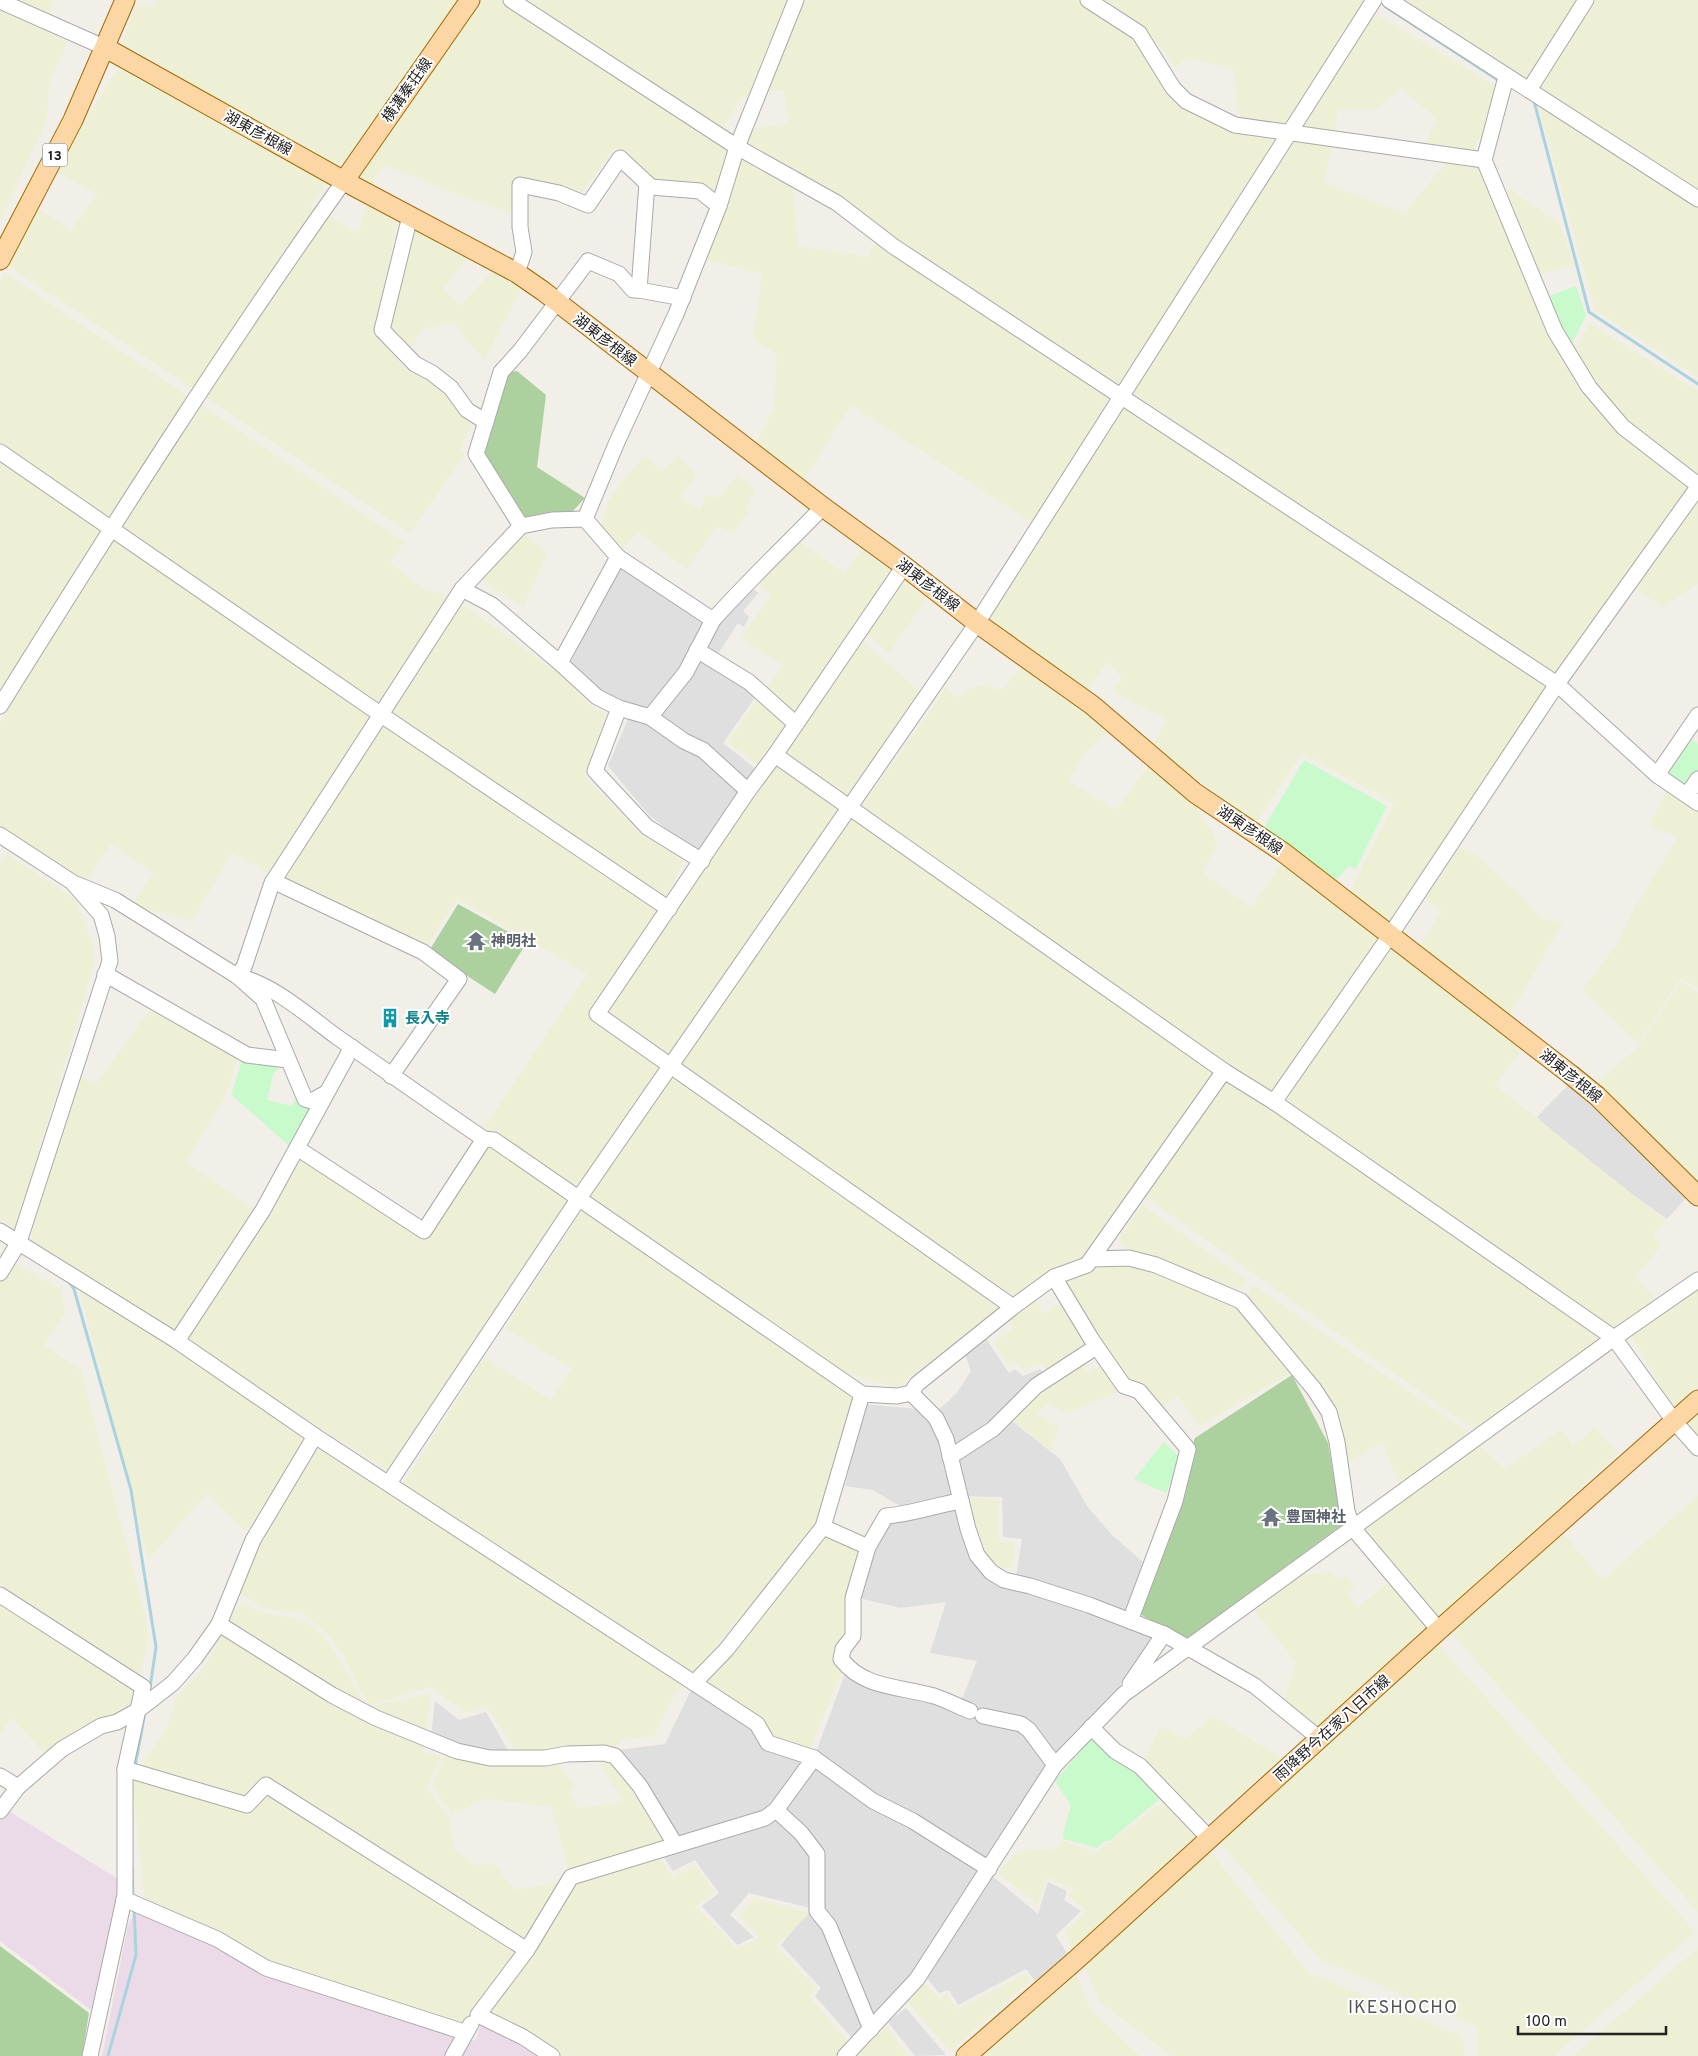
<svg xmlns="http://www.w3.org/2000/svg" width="1698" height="2056" font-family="Overpass,'Noto Sans JP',sans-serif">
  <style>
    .residential { fill: #e0dfdf }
    .industrial { fill: #ebdbe8 }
    .farmland { fill: #eef0d5 }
    .forest { fill: #add19e }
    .park { fill: #c8facc }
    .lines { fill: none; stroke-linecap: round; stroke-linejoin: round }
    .stream { stroke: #aad3df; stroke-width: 3 }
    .minor-casing { stroke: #a9a9a9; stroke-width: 17 }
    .major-casing { stroke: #a06b00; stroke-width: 21 }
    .minor { stroke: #fff; stroke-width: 15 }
    .major { stroke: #fcd6a4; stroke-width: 19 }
    .labels { text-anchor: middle; stroke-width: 4; stroke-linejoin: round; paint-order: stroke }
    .shield { fill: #fff; stroke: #646464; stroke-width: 1 }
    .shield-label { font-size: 14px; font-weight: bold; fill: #222 }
    .street-label { font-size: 15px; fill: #222; stroke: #fff }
    .worship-label { font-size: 15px; font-weight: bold; fill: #5b616d; stroke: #fff; text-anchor: start }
    .culture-label { font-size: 15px; font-weight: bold; fill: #0d838f; stroke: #fff; text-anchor: start }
    .quarter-label { font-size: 18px; letter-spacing: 1px; fill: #555; stroke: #fff }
  </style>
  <rect width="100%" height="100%" fill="#f2efe9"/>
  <g class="residential">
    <polygon points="618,565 708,618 679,669 648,713 612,700 571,662"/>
    <polygon points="750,586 758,593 743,611 749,617 744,627 738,623 714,660 758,693 723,743 757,770 699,854 650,816 608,766 629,717 649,722 717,620"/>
    <polygon points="1568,1085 1631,1140 1687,1197 1667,1219 1576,1154 1537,1117"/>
    <polygon points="985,1337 1009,1373 1015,1369 1023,1376 1040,1369 1043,1373 1001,1412 1060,1459 1087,1506 1111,1534 1143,1562 1127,1613 1016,1576 1022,1539 1003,1537 1002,1497 952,1496 900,1506 873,1490 845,1486 864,1404 917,1409 926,1421 956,1394 971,1371 965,1354"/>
    <polygon points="958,1509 973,1563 997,1581 1155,1636 915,1972 852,2038 815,1996 821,1988 781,1945 811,1908 749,1893 730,1915 754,1937 737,1945 702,1906 719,1893 695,1860 673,1871 662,1854 776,1819 816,1752 845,1674 957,1712 977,1661 930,1653 946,1602 900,1608 859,1598 873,1548 887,1520 913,1520 932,1513"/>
    <polygon points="692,1688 810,1764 762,1811 677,1837 644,1778 619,1750 665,1744"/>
    <polygon points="435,1701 459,1720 486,1712 509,1752 490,1751 431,1737"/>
    <polygon points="991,1875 1038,1914 1048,1882 1067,1891 1064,1900 1081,1911 1056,1935 1067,1954 1035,1981 1026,1969 958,2005 949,1990 939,1993 927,1978"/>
    <polygon points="906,2008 946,2055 915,2056 888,2022"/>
  </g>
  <g class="industrial">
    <polygon points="7,1810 121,1881 91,2010 0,1941 0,1821"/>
    <polygon points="137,1908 242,1957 245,1964 475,2041 482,2022 536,2056 102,2056 128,1925"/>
  </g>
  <g class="farmland">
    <polygon points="19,0 53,0 50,14"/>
    <polygon points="157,0 460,0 343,163 328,166 122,43 137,3 153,8"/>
    <polygon points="479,0 792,0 753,98 742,97 715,141 726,147 730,155 714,197 653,181 614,148 581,194 516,177 512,213 455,194 385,165 370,188 356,179"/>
    <polygon points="803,0 1077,0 1137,39 1176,103 1231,131 1278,138 1121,386 742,145 747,129 789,124 783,90 763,92"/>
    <polygon points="1100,0 1368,0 1364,7 1499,88 1491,122 1472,150 1422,148 1437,120 1402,88 1377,109 1338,109 1334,134 1241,119 1236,106 1235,75 1231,68 1187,58 1176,66 1145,29"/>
    <polygon points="1397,0 1583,0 1531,86"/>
    <polygon points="1597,0 1698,0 1698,377 1595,310 1534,90"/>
    <polygon points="0,9 68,42 49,83 47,120 0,220"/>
    <polygon points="118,68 323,177 324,187 310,206 358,233 367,203 397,222 377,334 408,372 425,376 454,400 471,426 460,450 465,454 410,533 8,266 6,257 36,207 71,230 97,194 54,170"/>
    <polygon points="1299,140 1332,146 1324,183 1404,213 1447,162 1480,165 1561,360 1591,400 1694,488 1560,672 1552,674 1133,393 1289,144"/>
    <polygon points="743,159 793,187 798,246 868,257 877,239 1111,395 1033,523 851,405 801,485 754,447 774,407 777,354 753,339 762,274 703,259"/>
    <polygon points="1506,187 1560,224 1574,265 1535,275"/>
    <polygon points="412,228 467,258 443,289 460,306 493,270 523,286 484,361 453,322 422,330 409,351 387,330"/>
    <polygon points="5,273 404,542 390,563 424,589 448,596 379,703 0,446 0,281"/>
    <polygon points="1590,324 1698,391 1698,479 1632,428 1600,395 1574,350"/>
    <polygon points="1125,406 1548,685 1390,923 1349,893 1394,803 1302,754 1256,823 1152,747 1167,719 1113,692 1122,678 1107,662 1087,691 988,621"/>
    <polygon points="678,456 696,475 680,497 700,510 706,495 717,498 722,494 738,475 755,489 746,509 748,512 734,534 717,526 687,569 638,532 619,551 601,528 608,502 624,479 645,457 661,471"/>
    <polygon points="0,460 104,531 0,695"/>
    <polygon points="1698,498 1698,584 1662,607 1632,585"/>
    <polygon points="525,534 547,553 524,607 477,578"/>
    <polygon points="110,539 118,540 372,713 270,874 232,853 192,921 132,905 153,873 111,844 86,882 0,829 0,723"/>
    <polygon points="798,541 844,573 862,549 893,571 761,767 727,742 783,665 741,639 771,594 752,582"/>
    <polygon points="903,582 926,599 889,653 865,631"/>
    <polygon points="457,604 466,607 570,682 582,698 598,711 606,711 603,730 584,775 640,833 684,860 665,900 388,714"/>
    <polygon points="861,640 922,694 848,797 783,756"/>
    <polygon points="1022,667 1070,700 1108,732 1084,754 1068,781 1116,810 1148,766 1194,802 1218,843 1202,873 1251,907 1281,865 1381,937 1273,1094 1269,1094 860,808 936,703 944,687 958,698 966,690 989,683 995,691 1004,688"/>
    <polygon points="381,719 658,910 588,1018 1003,1306 896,1387 850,1375 836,1369 484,1127 587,974 457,898 426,949 280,879"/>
    <polygon points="776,765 1216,1071 1091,1254 1020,1295 1005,1292 603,1011"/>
    <polygon points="1667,790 1698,810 1698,988 1681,978 1638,1043 1582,990 1616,946 1634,908 1678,837 1649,826"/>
    <polygon points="1456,846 1476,855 1526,900 1540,918 1563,922 1508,1019 1420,946 1442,911 1419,897"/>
    <polygon points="7,854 75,899 94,947 93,968 16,1229 0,1220 0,865"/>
    <polygon points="1392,946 1523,1048 1495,1085 1666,1221 1653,1234 1662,1245 1635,1277 1658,1301 1614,1330 1284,1103"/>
    <polygon points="1681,982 1698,993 1698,1185 1596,1084 1642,1044 1640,1043"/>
    <polygon points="151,1008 238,1057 225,1097 186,1162 264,1217 299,1155 428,1240 488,1145 571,1200 392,1473 316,1426 246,1531 207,1494 148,1560 78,1284 33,1246 31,1234 78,1076 96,1084"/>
    <polygon points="1225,1077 1602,1336 1602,1340 1476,1431 1144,1196"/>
    <polygon points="1142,1205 1248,1281 1238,1288 1214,1284 1140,1255 1117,1241"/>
    <polygon points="583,1209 855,1396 817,1527 673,1697 654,1736 620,1740 614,1749 516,1751 485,1704 468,1713 429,1687 370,1705 359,1688 344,1655 331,1638 304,1613 266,1609 238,1592 259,1542 313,1454 323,1451 394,1498 484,1358 551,1400 572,1368 505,1328"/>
    <polygon points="0,1255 62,1290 65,1313 44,1345 81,1370 148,1628 147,1647 130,1707 114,1715 78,1727 47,1756 12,1718 0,1733"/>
    <polygon points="1128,1261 1235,1305 1292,1372 1199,1426 1178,1396 1159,1408 1138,1382 1126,1382 1059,1280"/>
    <polygon points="1253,1285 1469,1433 1399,1485 1383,1442 1346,1463 1341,1437 1245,1300"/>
    <polygon points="1698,1285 1698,1386 1677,1405 1670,1404 1631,1335"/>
    <polygon points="1035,1300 1043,1314 1062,1302 1089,1344 1047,1370 1042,1362 1023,1370 1016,1362 1009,1365 993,1342 1014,1328 1006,1318"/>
    <polygon points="1082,1361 1087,1373 1104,1364 1122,1391 1066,1413 1048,1403 1036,1414 1059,1428 1050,1451 1011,1418 1038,1389"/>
    <polygon points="1698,1414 1698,1436 1687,1424"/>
    <polygon points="1594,1428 1619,1452 1443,1616 1434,1614 1363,1529 1479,1444 1505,1469 1562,1429 1573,1446"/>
    <polygon points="1698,1495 1698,1912 1452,1634 1563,1533 1603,1580"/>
    <polygon points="964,1497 999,1500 999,1541 1016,1543 1011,1568 994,1567 980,1554"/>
    <polygon points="825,1533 864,1550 843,1668 809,1752 771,1739 704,1685"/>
    <polygon points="1332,1572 1338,1581 1346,1575 1355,1587 1347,1593 1358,1607 1388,1583 1425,1624 1416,1638 1313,1730 1282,1706 1296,1662 1251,1607 1298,1575"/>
    <polygon points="244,1604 263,1613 298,1619 313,1626 331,1646 367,1707 431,1694 423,1752 441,1756 426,1788 449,1817 454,1850 476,1865 493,1863 515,1890 561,1882 465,2026 272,1964 144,1898 132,1781 167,1727 177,1695 203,1670 237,1607"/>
    <polygon points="1437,1643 1695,1932 1554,2056 1478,2056 1477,2027 1321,1960 1218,1840"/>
    <polygon points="1213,1716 1282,1758 1211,1820 1198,1819 1143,1761 1161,1727 1185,1739"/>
    <polygon points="444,1756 484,1763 556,1761 576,1788 569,1792 578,1808 623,1802 597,1758 612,1760 642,1800 667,1842 569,1870 551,1807 484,1799 452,1814 432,1785"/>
    <polygon points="1163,1802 1197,1835 1073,1952 1065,1932 1087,1911 1068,1896 1073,1889 1047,1877 1038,1905 998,1873 1016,1854 1026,1851 1053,1849 1065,1841 1095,1853"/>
    <polygon points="1208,1849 1309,1973 1463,2037 1465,2056 1172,2056 1100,2002 1081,1959"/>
    <polygon points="659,1857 673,1878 695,1865 715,1892 695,1907 724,1934 736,1950 760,1937 739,1916 755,1899 810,1913 776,1946 817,1989 809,1997 850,2043 837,2056 560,2056 487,2009 575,1881"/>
    <polygon points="1698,1948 1698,2056 1573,2056"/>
    <polygon points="1075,1971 1090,2009 1140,2056 976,2056"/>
    <polygon points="1025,1974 1031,1980 950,2051 907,2002 924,1983 939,1999 946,1994 958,2009"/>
    <polygon points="886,2026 908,2056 854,2056"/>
  </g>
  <g class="forest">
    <polygon points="517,371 546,395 537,467 585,498 573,511 522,524 479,453 504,374"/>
    <polygon points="458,904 527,942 495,994 429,951"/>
    <polygon points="1292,1375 1328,1443 1342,1525 1185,1640 1133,1610 1195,1438"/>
    <polygon points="0,1946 89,2013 82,2056 0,2056"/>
  </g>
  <g class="park">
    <polygon points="1576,286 1586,316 1571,345 1544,298"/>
    <polygon points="1687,737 1698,744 1698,770 1688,786 1683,786 1665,772"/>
    <polygon points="1304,760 1387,806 1356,869 1349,866 1334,882 1262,831"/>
    <path d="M243 1057 278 1062 280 1067 273 1075 267 1100 292 1106 295 1100 307 1104 313 1114 294 1149C272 1133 253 1112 231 1095Z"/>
    <polygon points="1164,1442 1181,1459 1166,1493 1134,1479"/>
    <polygon points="1094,1736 1132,1766 1162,1797 1109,1841 1105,1841 1097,1848 1064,1839 1063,1833 1071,1806 1055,1781"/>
  </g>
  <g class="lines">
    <g class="stream">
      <polyline points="1384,3 1386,7 1501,82"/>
      <polyline points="1534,101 1589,312 1698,384"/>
      <polyline points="69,1282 74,1289 131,1490 156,1647 150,1688"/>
      <polyline points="135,1767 145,1712"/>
      <polyline points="132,1868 133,1897"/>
      <polyline points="108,2056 136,1955 134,1908"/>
    </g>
    <defs>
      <g id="minor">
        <polyline points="511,0 737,147 837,203 893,246 1557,684 1657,775 1698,803"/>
        <polyline points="1088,0 1139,33 1173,88 1186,101 1235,125 1484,160"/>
        <polyline points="1389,0 1698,199"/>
        <polyline points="0,1 106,48"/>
        <polyline points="1506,77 1484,160 1555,331 1589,387 1623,427 1698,485"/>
        <polyline points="1529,90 1586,0"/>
        <polyline points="647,183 639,290 683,298"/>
        <polyline points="410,216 382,330 415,364 432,373 451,388 467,410 486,422"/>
        <polyline points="517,273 524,252 520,227 520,185 559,193 588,205 620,158 651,187 700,191 719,206"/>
        <polyline points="0,452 380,714 669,909"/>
        <polyline points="585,519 617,442 676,314 719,206 737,147 796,0"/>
        <path d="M585 519 618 557 713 620C748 581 786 545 823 507"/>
        <polyline points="521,526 476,454 501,372 520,351 588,261 619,274 633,290 639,290"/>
        <polyline points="618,557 560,663 597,697 619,708"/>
        <polyline points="904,566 775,755 748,791 597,1014 1013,1307"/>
        <polyline points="462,589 492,605 560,663"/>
        <polyline points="697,650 749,682 796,724"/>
        <path d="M0 706C111 528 223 351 344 181"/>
        <polyline points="650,717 684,741 703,750 748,791"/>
        <polyline points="775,755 1224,1071 1274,1102 1614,1338 1674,1421 1698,1448"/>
        <polyline points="1657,775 1698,715"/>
        <polyline points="1687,795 1698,779"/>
        <polyline points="0,835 72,882 101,915 107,936 110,961 19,1242 0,1273"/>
        <polyline points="702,861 647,827 595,771 619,708 650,717 686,672 713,620"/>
        <polyline points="273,881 423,952 459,979 391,1076"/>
        <polyline points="76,884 115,900 237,976 263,999 305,1099 312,1101 326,1093"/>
        <polyline points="105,974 247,1055 288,1060"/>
        <path d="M237 976C273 984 307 1015 337 1037 386 1071 434 1105 484 1139L494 1140 862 1394 897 1396 911 1393 917 1384 1013 1307 1054 1277 1087 1265 1224 1071"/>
        <polyline points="237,976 244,967 272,883 462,589 521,526 552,520 585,519"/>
        <polyline points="1274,1102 1391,934 1557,684 1698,487"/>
        <polyline points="297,1148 424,1231 484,1139"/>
        <polyline points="0,1231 177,1341 315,1436 757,1724 768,1743 814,1758 873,1801 913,1821 989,1869"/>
        <polyline points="1093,1259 1129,1258 1156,1265 1241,1301 1314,1389 1329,1412 1337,1442 1347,1511 1352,1527 1439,1630"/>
        <polyline points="1054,1277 1092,1340 1124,1386 1139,1391 1188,1449 1175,1501 1130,1621"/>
        <polyline points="177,1341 263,1210 352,1047"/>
        <polyline points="911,1393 936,1418 946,1439 968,1529 977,1555 991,1572 1004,1580 1030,1586 1089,1605 1164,1634 1255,1686 1320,1739"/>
        <polyline points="950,1457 993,1429 1036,1386 1096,1347"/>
        <polyline points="389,1483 579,1198 977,623 1374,0"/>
        <path d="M823 1527 868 1547 853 1598V1636L843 1649 841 1659C864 1689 900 1686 934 1696 946 1700 958 1706 970 1711"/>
        <path d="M868 1547 886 1516C912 1514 935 1505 961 1501"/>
        <polyline points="0,1595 143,1687 125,1769 125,1895 90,2056"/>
        <polyline points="219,1624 332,1695 376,1718 457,1751 490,1758 545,1758 567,1754 604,1753 615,1756 640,1786 675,1844"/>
        <polyline points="694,1683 726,1650 823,1527 862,1394"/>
        <polyline points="1130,1684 1164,1634"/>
        <polyline points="983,1716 1021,1724 1029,1730 1055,1765"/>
        <polyline points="1091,1727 1115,1751 1140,1766 1210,1839"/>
        <polyline points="125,1769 247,1805 266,1785 527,1950"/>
        <polyline points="0,1776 18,1787"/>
        <polyline points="776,1810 801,1833 817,1854 817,1911 829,1926 871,2029"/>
        <polyline points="0,1811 18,1787 62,1749 101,1726 117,1722 137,1711 173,1683 195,1658 219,1624 253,1540 315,1436"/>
        <polyline points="124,1899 217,1939 266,1968 464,2032"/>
        <polyline points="453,2056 471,2024"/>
        <polyline points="552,2056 523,2037 478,2015 527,1950 571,1877 765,1818 776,1810 814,1758"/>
        <polyline points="845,2056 917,1979 1055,1765 1124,1694 1614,1338 1698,1280"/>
      </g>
      <g id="major">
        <polyline points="106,48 344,181 517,273 543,291 823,507 904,566 977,623 1092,705 1195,793 1284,853 1570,1074 1597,1096 1698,1196"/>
        <polyline points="344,181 470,0"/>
        <polyline points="0,260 73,120 125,0"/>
        <polyline points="966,2056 1077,1959 1439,1630 1698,1400"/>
      </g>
    </defs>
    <use href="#minor" class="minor-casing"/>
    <use href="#major" class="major-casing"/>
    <use href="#minor" class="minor"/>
    <use href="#major" class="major"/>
  </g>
  <defs>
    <symbol id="temple-bare" viewBox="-9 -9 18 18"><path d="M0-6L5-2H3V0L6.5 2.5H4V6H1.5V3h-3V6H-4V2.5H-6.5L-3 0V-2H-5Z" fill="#6b7280" stroke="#fff" stroke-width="2.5" paint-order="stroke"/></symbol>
    <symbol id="building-bare" viewBox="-9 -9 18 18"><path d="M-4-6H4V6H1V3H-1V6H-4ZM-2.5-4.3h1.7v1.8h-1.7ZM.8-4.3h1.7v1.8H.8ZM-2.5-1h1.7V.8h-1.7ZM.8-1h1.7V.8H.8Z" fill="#0f9aa8" stroke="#fff" stroke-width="2.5" paint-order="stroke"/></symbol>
  </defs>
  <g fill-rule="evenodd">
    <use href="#temple-bare" x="462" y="927" width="28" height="28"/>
    <use href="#building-bare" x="376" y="1004" width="28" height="28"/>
    <use href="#temple-bare" x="1257" y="1503" width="28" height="28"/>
  </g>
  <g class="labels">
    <rect class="shield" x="42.5" y="143.5" width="25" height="23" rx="4"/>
    <g class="shield-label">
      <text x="55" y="160">13</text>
    </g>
    <g class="street-label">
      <text transform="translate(407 90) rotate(-55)" y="5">横溝秦荘線</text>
      <text transform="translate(258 133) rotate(29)" y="5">湖東彦根線</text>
      <text transform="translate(605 340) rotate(38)" y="5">湖東彦根線</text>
      <text transform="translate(928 585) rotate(38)" y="5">湖東彦根線</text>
      <text transform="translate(1250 830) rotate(34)" y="5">湖東彦根線</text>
      <text transform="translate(1571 1076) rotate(39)" y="5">湖東彦根線</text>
      <text transform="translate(1332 1728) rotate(-42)" y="5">雨降野今在家八日市線</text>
    </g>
    <g class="worship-label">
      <text x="491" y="946">神明社</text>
      <text x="1286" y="1522">豊国神社</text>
    </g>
    <g class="culture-label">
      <text x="405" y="1023">長入寺</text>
    </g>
    <g class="quarter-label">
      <text x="1403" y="2013">IKESHOCHO</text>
    </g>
  </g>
  <path d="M1518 2026v8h148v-8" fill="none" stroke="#222222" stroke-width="2.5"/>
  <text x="1526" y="2026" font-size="15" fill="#222222" stroke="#ffffff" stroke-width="4" paint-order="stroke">100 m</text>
</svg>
